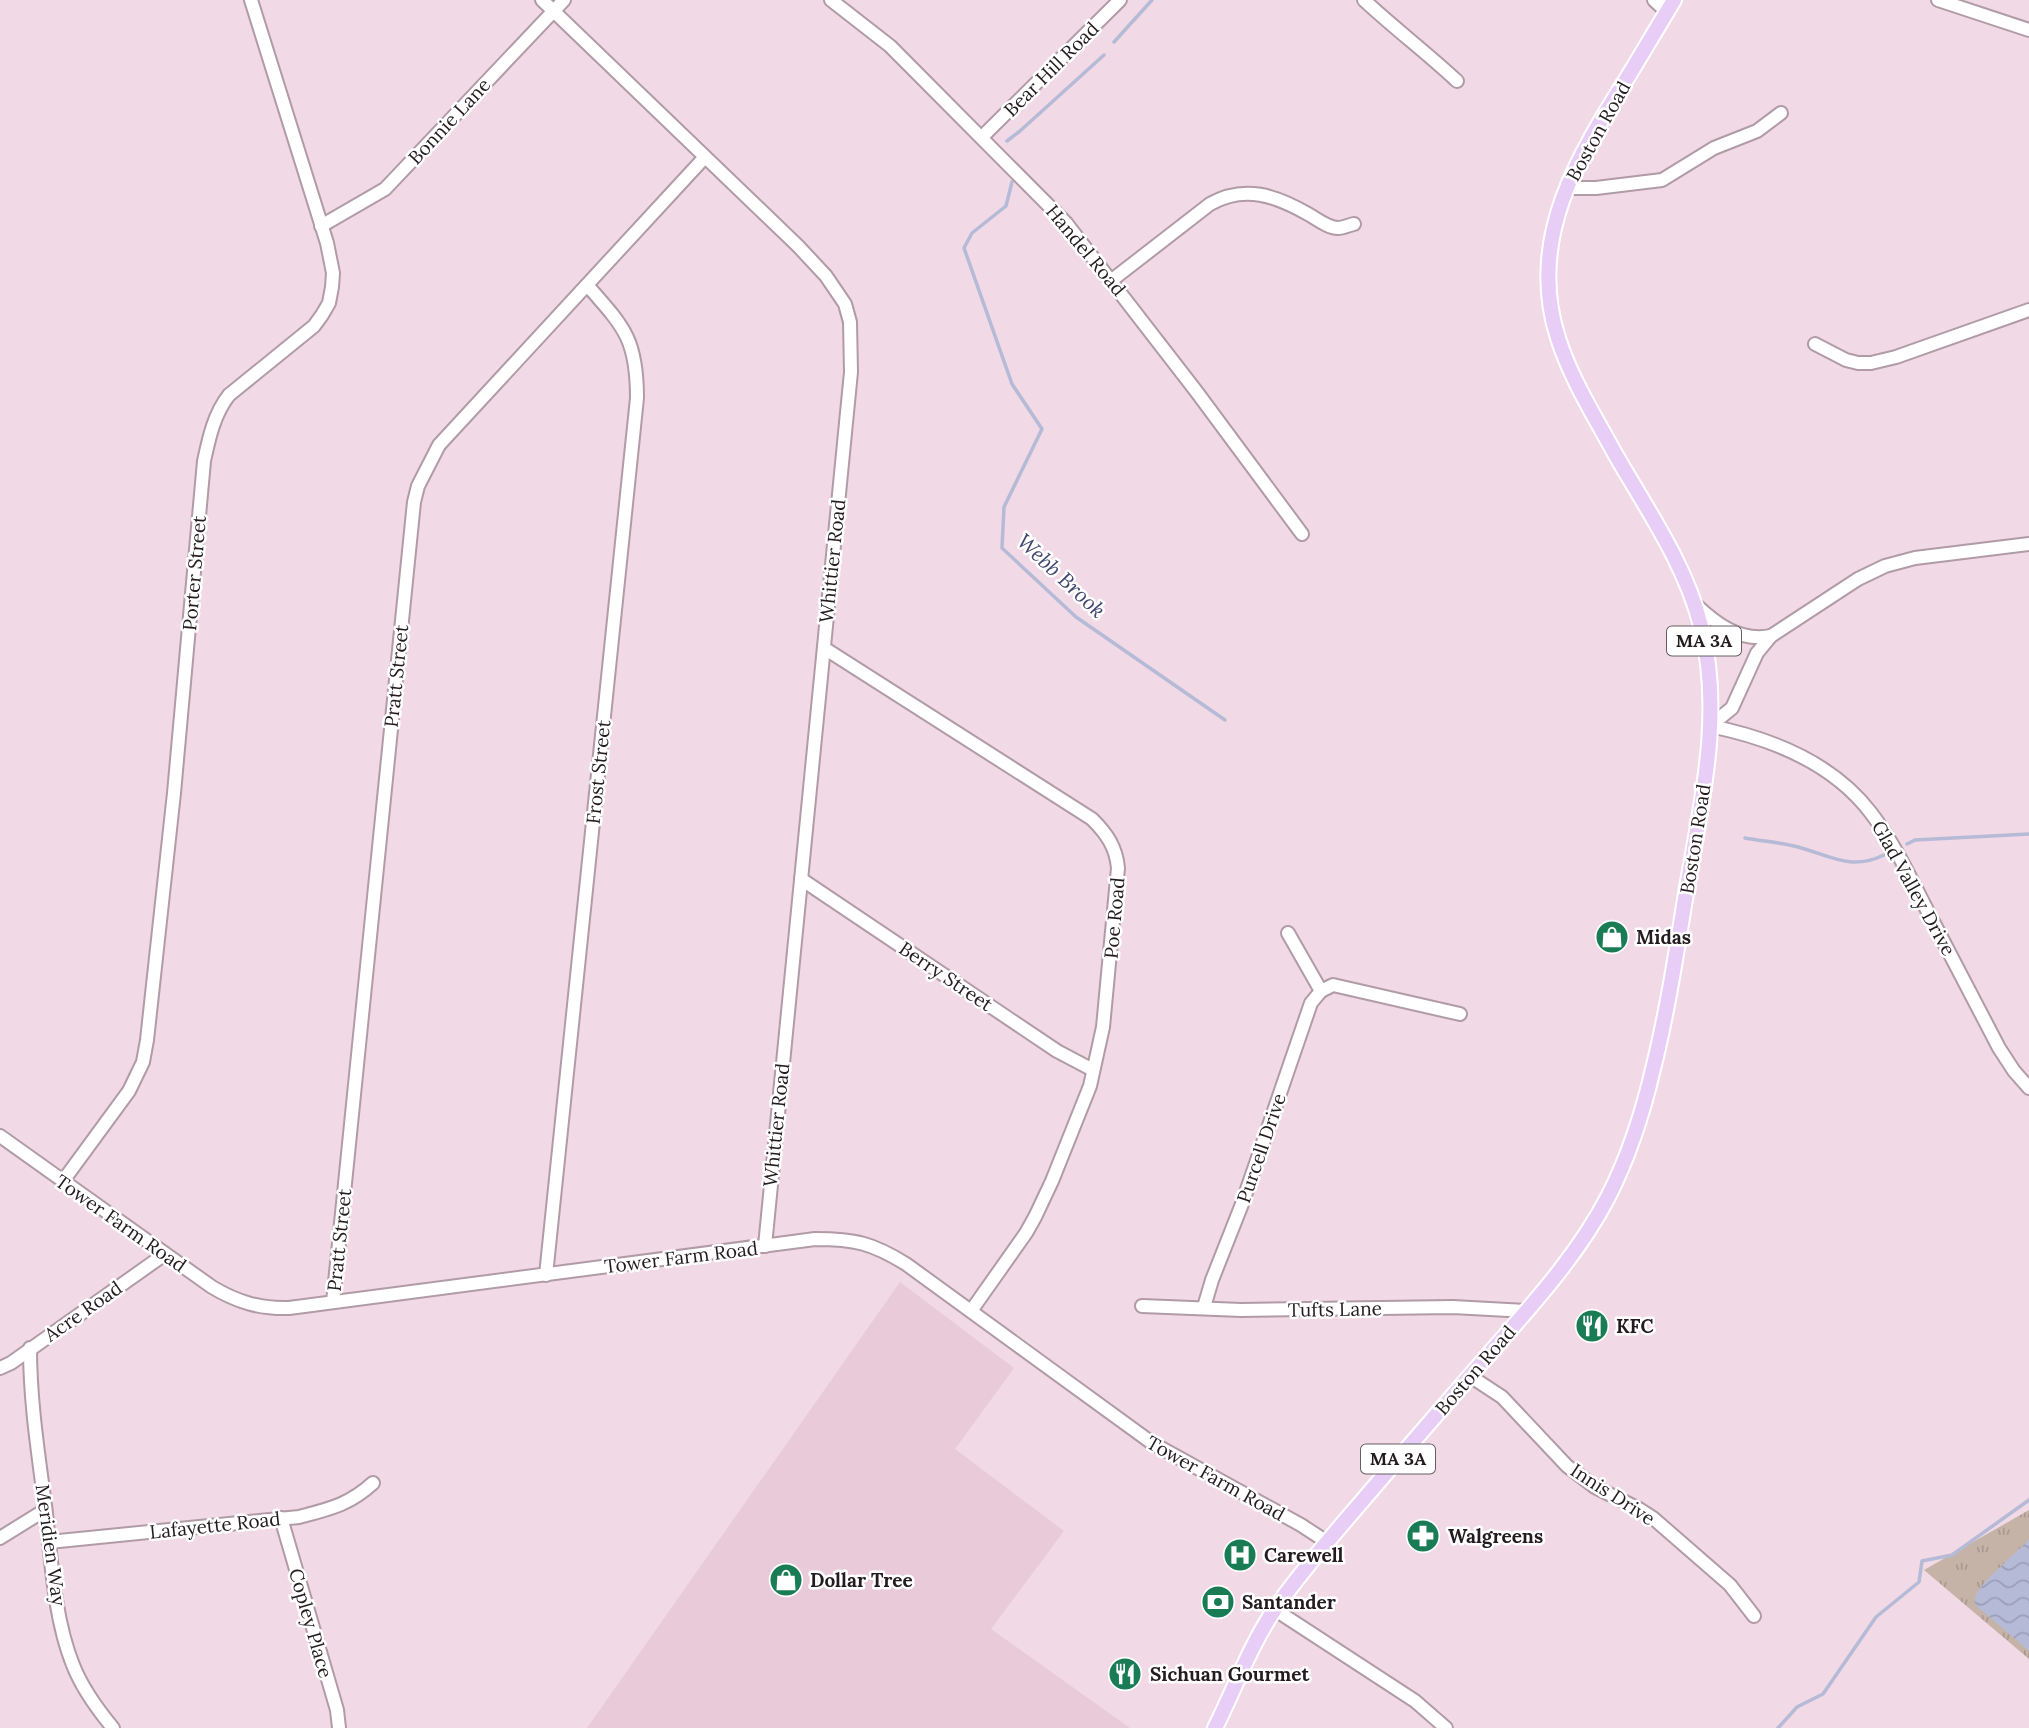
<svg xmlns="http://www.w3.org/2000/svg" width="2029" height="1728" font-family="Lora,serif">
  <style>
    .built { fill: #e9cad9 }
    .park { fill: url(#park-tufts) }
    .water { fill: url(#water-waves) }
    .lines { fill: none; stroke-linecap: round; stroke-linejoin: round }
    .stream { stroke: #b5bad7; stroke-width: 3.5 }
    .minor-casing { stroke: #b19ba6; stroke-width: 16 }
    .major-casing { stroke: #fff; stroke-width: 18 }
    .minor { stroke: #fff; stroke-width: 12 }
    .major { stroke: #e8cef7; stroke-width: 14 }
    .labels { text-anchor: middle; stroke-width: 5; stroke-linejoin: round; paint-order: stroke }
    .shield { fill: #fff; stroke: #655f62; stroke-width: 2 }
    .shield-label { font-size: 18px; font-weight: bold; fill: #231b1f }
    .street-label { font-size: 19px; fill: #231b1f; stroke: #fff }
    .poi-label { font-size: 19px; font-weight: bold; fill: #231b1f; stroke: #fff; text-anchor: start }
    .water-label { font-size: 21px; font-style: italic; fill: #414670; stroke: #fff }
  </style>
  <defs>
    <pattern id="park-tufts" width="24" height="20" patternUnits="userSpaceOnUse" patternTransform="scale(1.75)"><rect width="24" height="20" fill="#c5b3a8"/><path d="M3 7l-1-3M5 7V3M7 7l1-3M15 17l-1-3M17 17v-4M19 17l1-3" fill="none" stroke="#a99990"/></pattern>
    <pattern id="water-waves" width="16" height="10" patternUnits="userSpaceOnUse" patternTransform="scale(1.75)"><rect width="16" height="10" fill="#b5bad7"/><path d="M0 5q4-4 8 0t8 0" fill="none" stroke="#9b9fb8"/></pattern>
  </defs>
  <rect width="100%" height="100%" fill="#f1d9e5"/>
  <polygon class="built" points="900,1282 1014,1368 955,1449 1064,1531 991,1629 1130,1728 587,1728"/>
  <polygon class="park" points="2029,1510 2029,1659 1924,1570"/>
  <path class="water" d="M2029 1539V1651L1979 1608C1976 1604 1974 1604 1975 1598 1978 1583 2018 1553 2029 1539Z"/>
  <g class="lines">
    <g class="stream">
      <polyline points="1114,42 1152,0"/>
      <polyline points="1007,141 1020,131 1104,55"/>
      <polyline points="1012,182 1006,206 972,233 964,248 1012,384 1042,429 1004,507 1002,548 1076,617 1225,720"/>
      <path d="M1745 838C1761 841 1778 842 1794 846 1828 854 1849 872 1884 855"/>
      <polyline points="1907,844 1915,840 2029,834"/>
      <polyline points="1778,1728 1797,1707 1823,1694 1876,1617 1919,1582 1922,1561 1952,1555 2029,1500"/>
    </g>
    <defs>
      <g id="minor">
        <polyline points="542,0 798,246 826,276 845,304 850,322 851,372 765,1246"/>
        <polyline points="831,0 890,46 1066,223 1196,391 1302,534"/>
        <path d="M1364 0C1394 28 1427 53 1457 81"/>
        <polyline points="1654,0 1667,12"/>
        <polyline points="1938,0 2029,30"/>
        <polyline points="982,137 1120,0"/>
        <polyline points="1566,188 1596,188 1662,180 1714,148 1757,131 1781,113"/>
        <polyline points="321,226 385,189 564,0"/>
        <path d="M1112 280 1210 204C1245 184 1276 196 1308 214 1317 219 1328 228 1338 228 1343 228 1349 225 1354 224"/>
        <polyline points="1815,344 1846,360 1858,363 1871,363 1896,357 2029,310"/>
        <path d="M1694 603C1716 624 1739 642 1771 636"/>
        <path d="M824 648 1092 819C1107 834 1116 847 1118 868L1103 1027 1090 1086 1052 1181 1035 1217 1026 1233 971 1311"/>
        <path d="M1710 726C1770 738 1833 763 1871 813 1894 843 1910 877 1927 910 1951 956 1975 1002 1999 1048L2014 1071 2029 1088"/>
        <polyline points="1710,726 1732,708 1757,653 1771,636 1858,579 1885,566 1915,558 2029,544"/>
        <polyline points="801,879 1057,1051 1093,1070"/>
        <polyline points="1288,933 1321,991 1333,985 1460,1014"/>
        <path d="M0 1136 212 1287C237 1302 260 1309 289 1308L815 1239C855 1239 872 1243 906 1264L1152 1443 1301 1525 1327 1542"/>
        <path d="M63 1181 129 1091 143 1062 147 1040 174 793 204 461C209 438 214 414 229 395L314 326 322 315 329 303 332 287 333 273 327 243 251 0"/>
        <path d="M546 1275 637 398C637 339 624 327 587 285"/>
        <polyline points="333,1302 414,502 418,486 439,445 705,157"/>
        <polyline points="1142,1306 1241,1310 1453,1307 1527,1311"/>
        <polyline points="1204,1307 1212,1280 1242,1204 1311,1003 1321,991"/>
        <path d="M30 1348C30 1404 39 1458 46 1513 51 1561 55 1621 73 1665 82 1688 98 1710 113 1728"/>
        <polyline points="0,1368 11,1363 165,1254"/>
        <polyline points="1470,1376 1502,1397 1567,1466 1595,1487 1639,1509 1653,1518 1730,1585 1754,1616"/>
        <polyline points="281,1518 337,1710 339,1728"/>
        <polyline points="0,1538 45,1510"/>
        <path d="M49 1542 299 1517C329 1509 349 1505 373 1483"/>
        <polyline points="1274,1609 1415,1701 1446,1728"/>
      </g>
      <path id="major" d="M1215 1728C1235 1688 1251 1643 1277 1606 1303 1569 1333 1535 1363 1500 1405 1451 1447 1402 1490 1353 1532 1305 1578 1255 1608 1197 1628 1158 1643 1112 1653 1069 1668 1009 1677 948 1687 887 1702 801 1723 712 1701 626 1685 563 1646 508 1614 452 1594 415 1571 379 1558 338 1526 239 1578 156 1629 75 1644 50 1659 25 1674 0"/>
    </defs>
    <use href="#minor" class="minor-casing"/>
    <use href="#major" class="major-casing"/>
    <use href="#minor" class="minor"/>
    <use href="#major" class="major"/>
  </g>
  <defs>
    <symbol id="shop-disc" viewBox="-11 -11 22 22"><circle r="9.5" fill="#197c55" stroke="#fff"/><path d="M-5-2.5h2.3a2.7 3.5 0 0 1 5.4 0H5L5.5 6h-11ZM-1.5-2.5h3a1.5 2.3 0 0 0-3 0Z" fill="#fff"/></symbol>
    <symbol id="restaurant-disc" viewBox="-11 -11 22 22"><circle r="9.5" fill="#197c55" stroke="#fff"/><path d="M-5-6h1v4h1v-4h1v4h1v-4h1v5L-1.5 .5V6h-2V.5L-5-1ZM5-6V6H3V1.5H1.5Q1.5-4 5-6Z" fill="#fff"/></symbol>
    <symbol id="pharmacy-disc" viewBox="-11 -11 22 22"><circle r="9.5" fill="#197c55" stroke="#fff"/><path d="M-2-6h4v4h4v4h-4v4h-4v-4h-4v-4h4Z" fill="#fff"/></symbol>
    <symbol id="hospital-disc" viewBox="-11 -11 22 22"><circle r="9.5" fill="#197c55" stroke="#fff"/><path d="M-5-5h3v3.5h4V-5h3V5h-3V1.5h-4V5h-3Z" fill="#fff"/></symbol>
    <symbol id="bank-disc" viewBox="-11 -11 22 22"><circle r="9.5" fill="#197c55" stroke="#fff"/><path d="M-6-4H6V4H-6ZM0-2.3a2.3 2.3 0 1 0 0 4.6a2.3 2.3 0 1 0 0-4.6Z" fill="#fff"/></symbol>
  </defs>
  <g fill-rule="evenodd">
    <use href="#shop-disc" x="1593" y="918" width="38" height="38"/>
    <use href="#restaurant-disc" x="1573" y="1307" width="38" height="38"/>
    <use href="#pharmacy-disc" x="1404" y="1517" width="38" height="38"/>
    <use href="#hospital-disc" x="1221" y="1536" width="38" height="38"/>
    <use href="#shop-disc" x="767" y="1561" width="38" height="38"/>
    <use href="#bank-disc" x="1199" y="1583" width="38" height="38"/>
    <use href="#restaurant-disc" x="1106" y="1655" width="38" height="38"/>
  </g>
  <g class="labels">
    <g class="shield">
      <rect x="1667" y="626.5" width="74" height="29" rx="5"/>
      <rect x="1361" y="1444.5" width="74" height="29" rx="5"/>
    </g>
    <g class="shield-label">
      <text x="1704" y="647">MA 3A</text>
      <text x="1398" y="1465">MA 3A</text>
    </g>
    <g class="street-label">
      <text transform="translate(1051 69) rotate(-45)" y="7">Bear Hill Road</text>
      <text transform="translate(449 121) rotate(-47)" y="7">Bonnie Lane</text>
      <text transform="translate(1598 131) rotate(-61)" y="7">Boston Road</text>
      <text transform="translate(1086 250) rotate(50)" y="7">Handel Road</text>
      <text transform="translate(832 561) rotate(-84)" y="7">Whittier Road</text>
      <text transform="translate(194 573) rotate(-85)" y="7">Porter Street</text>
      <text transform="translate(396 676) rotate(-84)" y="7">Pratt Street</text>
      <text transform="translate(598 772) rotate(-84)" y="7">Frost Street</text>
      <text transform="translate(1695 839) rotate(-81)" y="7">Boston Road</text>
      <text transform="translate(1914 888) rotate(61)" y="7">Glad Valley Drive</text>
      <text transform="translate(1114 918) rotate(-85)" y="7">Poe Road</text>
      <text transform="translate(946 976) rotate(34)" y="7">Berry Street</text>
      <text transform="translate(776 1125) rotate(-84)" y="7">Whittier Road</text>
      <text transform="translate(1261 1148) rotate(-71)" y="7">Purcell Drive</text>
      <text transform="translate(121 1223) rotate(35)" y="7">Tower Farm Road</text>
      <text transform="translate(339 1240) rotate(-84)" y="7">Pratt Street</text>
      <text transform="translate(681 1257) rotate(-7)" y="7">Tower Farm Road</text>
      <text transform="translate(1335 1309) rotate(-1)" y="7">Tufts Lane</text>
      <text transform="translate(83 1311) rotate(-35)" y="7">Acre Road</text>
      <text transform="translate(1475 1370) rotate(-49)" y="7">Boston Road</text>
      <text transform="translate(1216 1478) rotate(29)" y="7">Tower Farm Road</text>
      <text transform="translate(1613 1494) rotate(33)" y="7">Innis Drive</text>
      <text transform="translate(215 1525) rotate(-6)" y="7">Lafayette Road</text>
      <text transform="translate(51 1545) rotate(82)" y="7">Meridien Way</text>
      <text transform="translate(311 1623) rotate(74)" y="7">Copley Place</text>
    </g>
    <g class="poi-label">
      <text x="1636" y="944">Midas</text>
      <text x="1616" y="1333">KFC</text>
      <text x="1448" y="1543">Walgreens</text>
      <text x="1264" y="1562">Carewell</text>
      <text x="810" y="1587">Dollar Tree</text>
      <text x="1242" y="1609">Santander</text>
      <text x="1150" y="1681">Sichuan Gourmet</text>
    </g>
    <g class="water-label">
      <text transform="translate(1061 576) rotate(43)" y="7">Webb Brook</text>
    </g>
  </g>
</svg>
